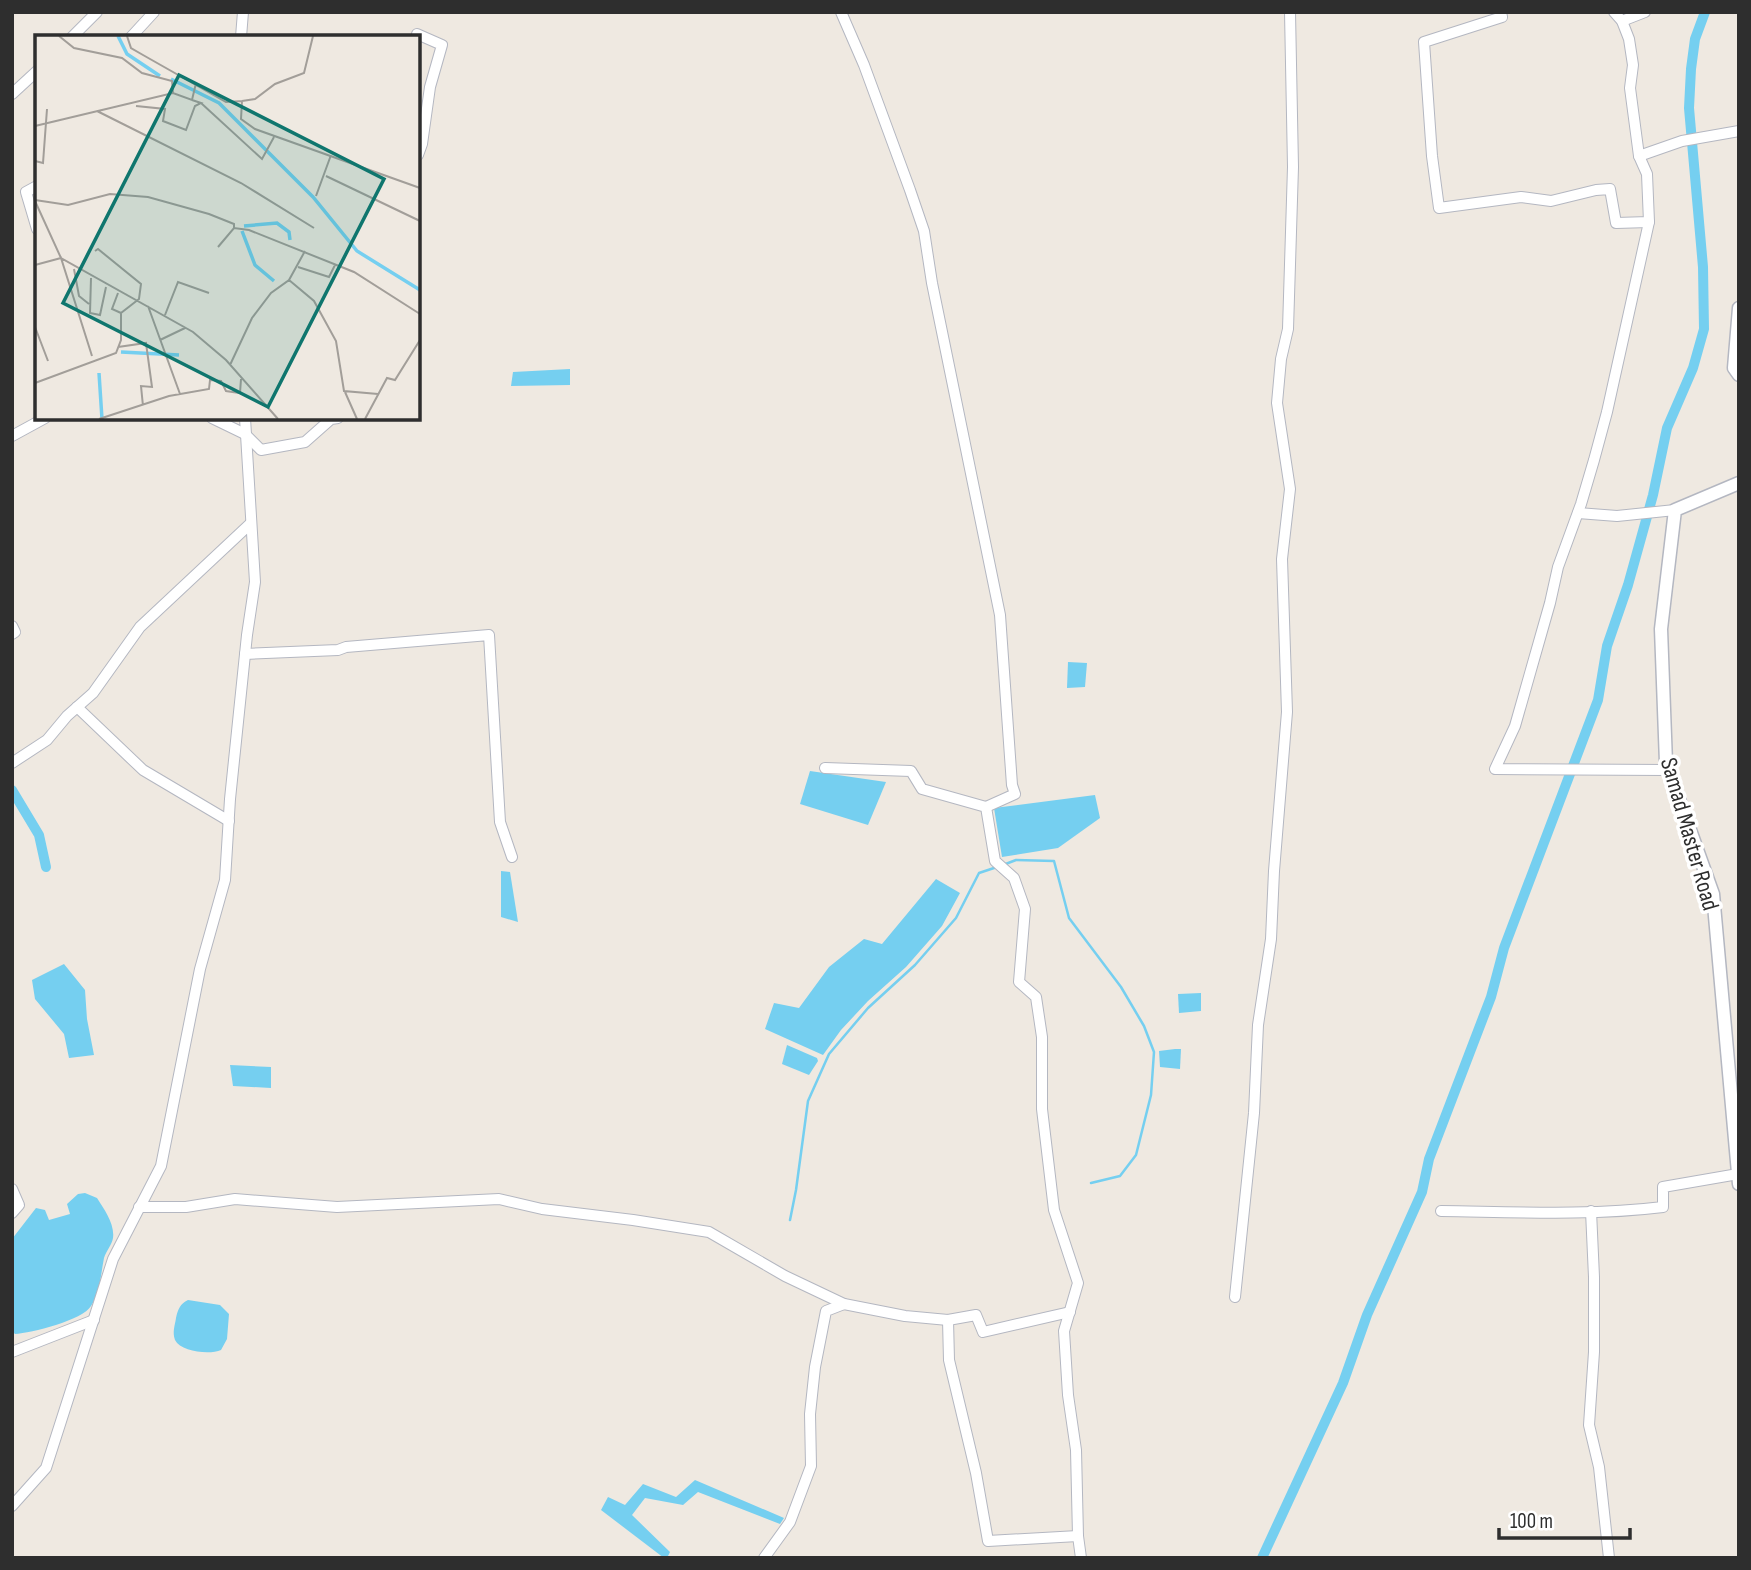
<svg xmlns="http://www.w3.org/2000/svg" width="1751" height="1570" font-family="'Sofia Sans Condensed',sans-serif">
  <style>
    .water { fill: #75cff0 }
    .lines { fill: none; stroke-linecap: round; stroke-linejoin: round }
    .stream { stroke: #75cff0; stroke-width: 2.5 }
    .canal { stroke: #75cff0; stroke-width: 10 }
    .minor-casing { stroke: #b4b7c1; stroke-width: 12 }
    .tertiary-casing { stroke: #b4b7c1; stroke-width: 15 }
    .minor { stroke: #fff; stroke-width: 10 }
    .tertiary { stroke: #fff; stroke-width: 12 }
    .labels { text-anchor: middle; stroke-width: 7; stroke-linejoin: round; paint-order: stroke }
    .street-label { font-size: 24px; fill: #2e2e2e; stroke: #fff }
    .inset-river { fill: none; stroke: #75cff0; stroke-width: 3.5 }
    .inset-road { fill: none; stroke: #a29e99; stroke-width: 2 }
    .view { fill: #0f766e; fill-opacity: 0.15; stroke: #0f766e; stroke-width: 3.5 }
    .inset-edge { fill: none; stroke: #2e2e2e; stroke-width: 3.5 }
  </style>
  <rect width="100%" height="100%" fill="#efe9e1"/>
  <g class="water">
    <polygon points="570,369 570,385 511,386 513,372"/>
    <polygon points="1068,662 1087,663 1085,687 1067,688"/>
    <polygon points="810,771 886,782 868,825 800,804"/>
    <polygon points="1095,795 1100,818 1058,848 1002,857 994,808"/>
    <polygon points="501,871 510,872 518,922 501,917"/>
    <polygon points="936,879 960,893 942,926 906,967 868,1001 841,1030 823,1055 765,1029 774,1003 799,1008 829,967 864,939 882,944"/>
    <polygon points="64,964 85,990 87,1019 94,1055 69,1058 64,1034 35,999 32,980"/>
    <polygon points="1201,993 1201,1011 1179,1013 1178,994"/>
    <polygon points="787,1045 817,1058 818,1061 809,1075 782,1064"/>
    <polygon points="1175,1049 1181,1049 1180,1069 1160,1067 1159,1051"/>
    <polygon points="230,1065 271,1067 271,1088 233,1086"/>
    <path d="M85 1193 97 1198C104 1209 115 1224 113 1238 112 1245 106 1251 104 1258 101 1273 100 1293 91 1306 83 1320 31 1333 15 1334L12 1331V1239L36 1208 45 1210 49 1220 70 1214 67 1204 78 1194Z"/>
    <path d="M188 1300 220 1305 229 1314 227 1339 221 1350C210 1355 181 1352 175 1340 172 1332 175 1325 176 1318 178 1309 180 1304 188 1300Z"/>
    <polygon points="695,1480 784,1518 780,1524 698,1492 683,1505 645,1498 632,1515 670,1552 667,1558 664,1558 601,1510 608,1497 625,1505 643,1484 676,1497"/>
  </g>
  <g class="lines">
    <g class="stream">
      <polyline points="1003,865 1016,860 1054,861 1069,918 1121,987 1144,1026 1154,1052 1151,1095 1136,1155 1120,1176 1091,1183"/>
      <polyline points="790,1220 796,1190 808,1101 829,1054 868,1008 915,965 956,918 979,873 997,867"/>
    </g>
    <g class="canal">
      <polyline points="12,790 39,835 46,867"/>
      <polyline points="1262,1558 1343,1383 1367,1315 1422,1192 1429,1159 1491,997 1504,948 1598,700 1607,646 1628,585 1653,495 1667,428 1693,368 1704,329 1703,267 1689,108 1691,69 1695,39 1705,12"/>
    </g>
    <defs>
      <g id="minor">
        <polyline points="841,12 864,65 910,190 924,231 932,283 1000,615 1012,785 1015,794 986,807"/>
        <polyline points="1501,12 1502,17 1424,42 1432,156 1439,208 1521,197 1551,201 1596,190 1610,189 1616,223 1649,222 1647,174 1639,156"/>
        <polyline points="1614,12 1622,21 1629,39 1633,65 1630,88 1639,156 1682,141 1739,131"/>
        <polyline points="1622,21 1645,12"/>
        <polyline points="417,34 442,45 430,87 422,144 418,155"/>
        <polyline points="72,37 97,12"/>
        <polyline points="131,37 154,12"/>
        <polyline points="241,37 243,12"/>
        <polyline points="12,94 37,71"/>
        <polyline points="37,186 26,192 37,229"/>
        <polyline points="1649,222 1607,412 1594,460 1581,504 1558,567 1550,603 1515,726 1495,769 1668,770"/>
        <polyline points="212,418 245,434 261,450 305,442 331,419 338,418"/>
        <polyline points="12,436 45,418"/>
        <polyline points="1578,513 1617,516 1675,510"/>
        <polyline points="12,626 15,632 12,634"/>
        <polyline points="245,654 338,650 346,647 489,635 500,822 512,857"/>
        <polyline points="77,707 143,770 229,821"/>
        <polyline points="12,763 47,740 67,716 93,693 140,627 250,524"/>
        <polyline points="825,768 911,771 922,789 986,807 995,861 1014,878 1025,909 1019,982 1036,997 1042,1037 1042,1109 1054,1210 1078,1283 1064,1331 1068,1395 1076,1450 1078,1536 1081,1558"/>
        <polyline points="12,1189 19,1205 12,1213"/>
        <polyline points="139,1207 186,1207 235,1199 337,1207 499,1199 542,1209 633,1220 709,1232 785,1276 844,1304 905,1316 948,1320 976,1315 983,1332 1070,1312"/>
        <path d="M1441 1211C1514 1212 1590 1216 1663 1207V1187L1738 1174"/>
        <polyline points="1591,1211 1594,1277 1594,1352 1589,1425 1599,1467 1609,1558"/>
        <polyline points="1235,1297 1254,1113 1258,1025 1271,939 1274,871 1287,712 1282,559 1290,489 1277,403 1281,359 1288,329 1293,167 1290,12"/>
        <polyline points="948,1320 949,1360 976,1473 988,1541 1078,1536"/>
        <polyline points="12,1352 94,1320"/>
        <polyline points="12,1506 46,1468 113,1259 161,1166 200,969 225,880 230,799 247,635 255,582 245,418"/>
        <polyline points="764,1558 790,1522 811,1466 810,1414 815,1367 826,1311 844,1304"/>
      </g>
      <g id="tertiary">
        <polyline points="1739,308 1734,368 1739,375"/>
        <polyline points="1739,483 1675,510 1661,629 1666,763 1713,894 1739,1184"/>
      </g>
    </defs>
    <use href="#minor" class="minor-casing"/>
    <use href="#tertiary" class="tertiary-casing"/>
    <use href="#minor" class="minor"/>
    <use href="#tertiary" class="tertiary"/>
  </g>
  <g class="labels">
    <g class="street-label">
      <text transform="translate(1690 834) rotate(74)" y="8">Samad Master Road</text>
    </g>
  </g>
  <g transform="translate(35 35)">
    <rect width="385" height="385" fill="#efe9e1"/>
    <path class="inset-river" d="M83 1 92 19 125 41M136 44 184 68 278 162 322 216 385 255M209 191 242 188 254 197 255 205M207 196 220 230 239 246M86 317 144 320M64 338 67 384"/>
    <path class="inset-road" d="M24 1 39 13 87 23 107 38 137 46 138 58M92 1 96 13 108 20 191 67 207 66 206 84 220 94 385 153M207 66 220 64 240 49 269 38 278 1M166 68 227 124 239 102M101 71 130 74 128 86 151 95 160 71 166 68 157 65M62 76 206 148 279 193M0 91 138 58 157 65 161 48M0 126 8 128 12 74M291 141 385 186M281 161 296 120M0 165 33 170 75 159 113 162 174 179 199 189V193M0 166 26 223 158 297 191 325 243 384M183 212 199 193 214 195 319 237 385 279M0 230 26 223 57 321M263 232 294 242 300 230M39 234 44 261 54 269M56 243 55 278 65 280 71 252M254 245 279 266 301 306 309 356 343 359M83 258 77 274 86 278M113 271 145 359M130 280 143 247 174 258M0 292 13 326M125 305 150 293M83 312 111 308 117 352 106 351 108 371M195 330 217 283 236 258 254 245 270 216M0 348 81 318 86 305V278L104 264 106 249 63 214 60 216M310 357 322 384M64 384 134 361 174 354 175 345 186 346 191 356 205 358 206 344M330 384 352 343 360 345 385 305"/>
    <path class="view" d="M144 40 349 144 233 372 28 268Z"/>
    <rect width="385" height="385" class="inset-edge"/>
  </g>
  <rect width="1751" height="1570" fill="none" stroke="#2e2e2e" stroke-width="28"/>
  <path d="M1499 1528v10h131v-10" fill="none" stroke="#2e2e2e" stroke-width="3.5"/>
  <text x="1510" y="1528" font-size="21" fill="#2e2e2e" stroke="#ffffff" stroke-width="5" paint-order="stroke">100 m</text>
</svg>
